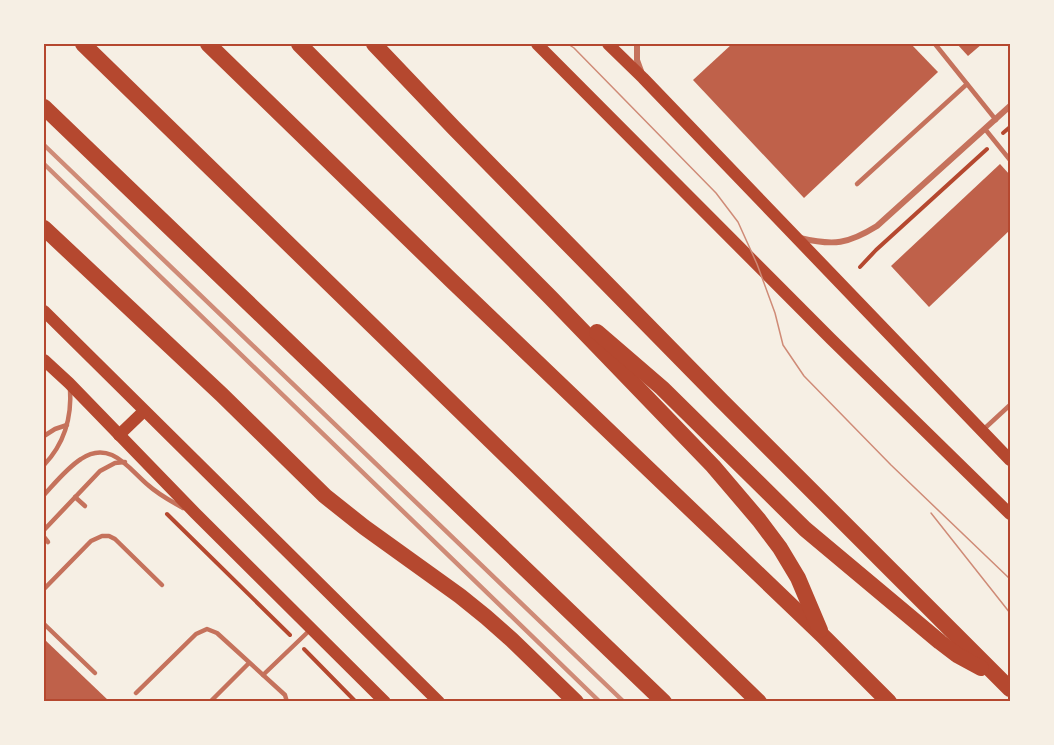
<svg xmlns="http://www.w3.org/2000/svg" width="1054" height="745" font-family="Inter,sans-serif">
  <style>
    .building { fill: #bf614a }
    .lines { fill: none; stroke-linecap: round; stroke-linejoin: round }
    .path { stroke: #b5482f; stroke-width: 4 }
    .service { stroke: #c5725c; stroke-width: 4.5 }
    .minor { stroke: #c5725c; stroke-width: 6 }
    .secondary { stroke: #b5482f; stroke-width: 12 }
    .motorway { stroke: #b5482f; stroke-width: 16 }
    .tram { stroke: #cf8b77; stroke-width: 1.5 }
    .rail { stroke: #cf8b77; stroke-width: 4.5 }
    .neatline { fill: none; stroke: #b5482f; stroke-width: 2 }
  </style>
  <rect width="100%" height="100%" fill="#f6efe4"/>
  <g class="building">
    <polygon points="732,44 911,44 938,72 804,198 693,80"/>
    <polygon points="957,44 982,44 968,56"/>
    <polygon points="1000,164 1010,175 1010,230 929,307 891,266"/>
    <polygon points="44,639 110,702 44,702"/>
  </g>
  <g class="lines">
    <g class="path">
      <polyline points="1003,133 1010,127"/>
      <polyline points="860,267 876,250 987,149"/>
      <polyline points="44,399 44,416"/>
      <polyline points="167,514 290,635"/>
      <polyline points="304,649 356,702"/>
    </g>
    <g class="service">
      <polyline points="935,44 996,120"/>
      <polyline points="985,129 1010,160"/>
      <polyline points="857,184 967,84"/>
      <polyline points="984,429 1010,405"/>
      <polyline points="44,436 55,429 67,425"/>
      <path d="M44 465C64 444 72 417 70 388"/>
      <path d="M44 495C55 483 67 468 81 459 110 439 129 469 148 485 159 495 171 501 183 508"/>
      <polyline points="75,497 85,506"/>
      <polyline points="44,530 100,471 115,463 125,462"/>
      <polyline points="44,537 48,542"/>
      <polyline points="44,589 91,541 102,536 109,536 115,539 162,585"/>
      <polyline points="44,624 95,673"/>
      <polyline points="263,675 311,629"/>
      <polyline points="136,693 196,634 207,629 217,633 285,695 287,702"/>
      <polyline points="210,702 249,663"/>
    </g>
    <g class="minor">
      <polyline points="637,44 637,60 641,71"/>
      <path d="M800 238C834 246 848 244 877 226L1010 106"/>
    </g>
    <g class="secondary">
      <polyline points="537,44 831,339 1010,514"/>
      <polyline points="608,44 643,78 1010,460"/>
      <polyline points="44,311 439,702"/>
      <polyline points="44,360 69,383 195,513 385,702"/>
      <polyline points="119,435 144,411"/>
    </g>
    <g class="motorway">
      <polyline points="83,44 759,702"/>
      <polyline points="208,44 452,281 823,636 889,702"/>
      <polyline points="299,44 551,298 713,466 759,520 780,548 798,578 820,630"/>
      <polyline points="374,44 454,128 722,401 1010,689"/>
      <polyline points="44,107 664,702"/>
      <polyline points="44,228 222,395 325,496 364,527 460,596 486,617 512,640 576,702"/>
      <polyline points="597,332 662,388 805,529 940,642 957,655 981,668"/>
    </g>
    <g class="tram">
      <polyline points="568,44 574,48 716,193 738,222 757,264 775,313 783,345 804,376 891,465 1010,579"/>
      <polyline points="931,513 1010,613"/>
    </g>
    <g class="rail">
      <polyline points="44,145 624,702"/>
      <polyline points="44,164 600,702"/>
    </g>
  </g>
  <rect width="1054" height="745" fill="none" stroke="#f6efe4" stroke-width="90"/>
  <rect x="45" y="45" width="964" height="655" class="neatline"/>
</svg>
